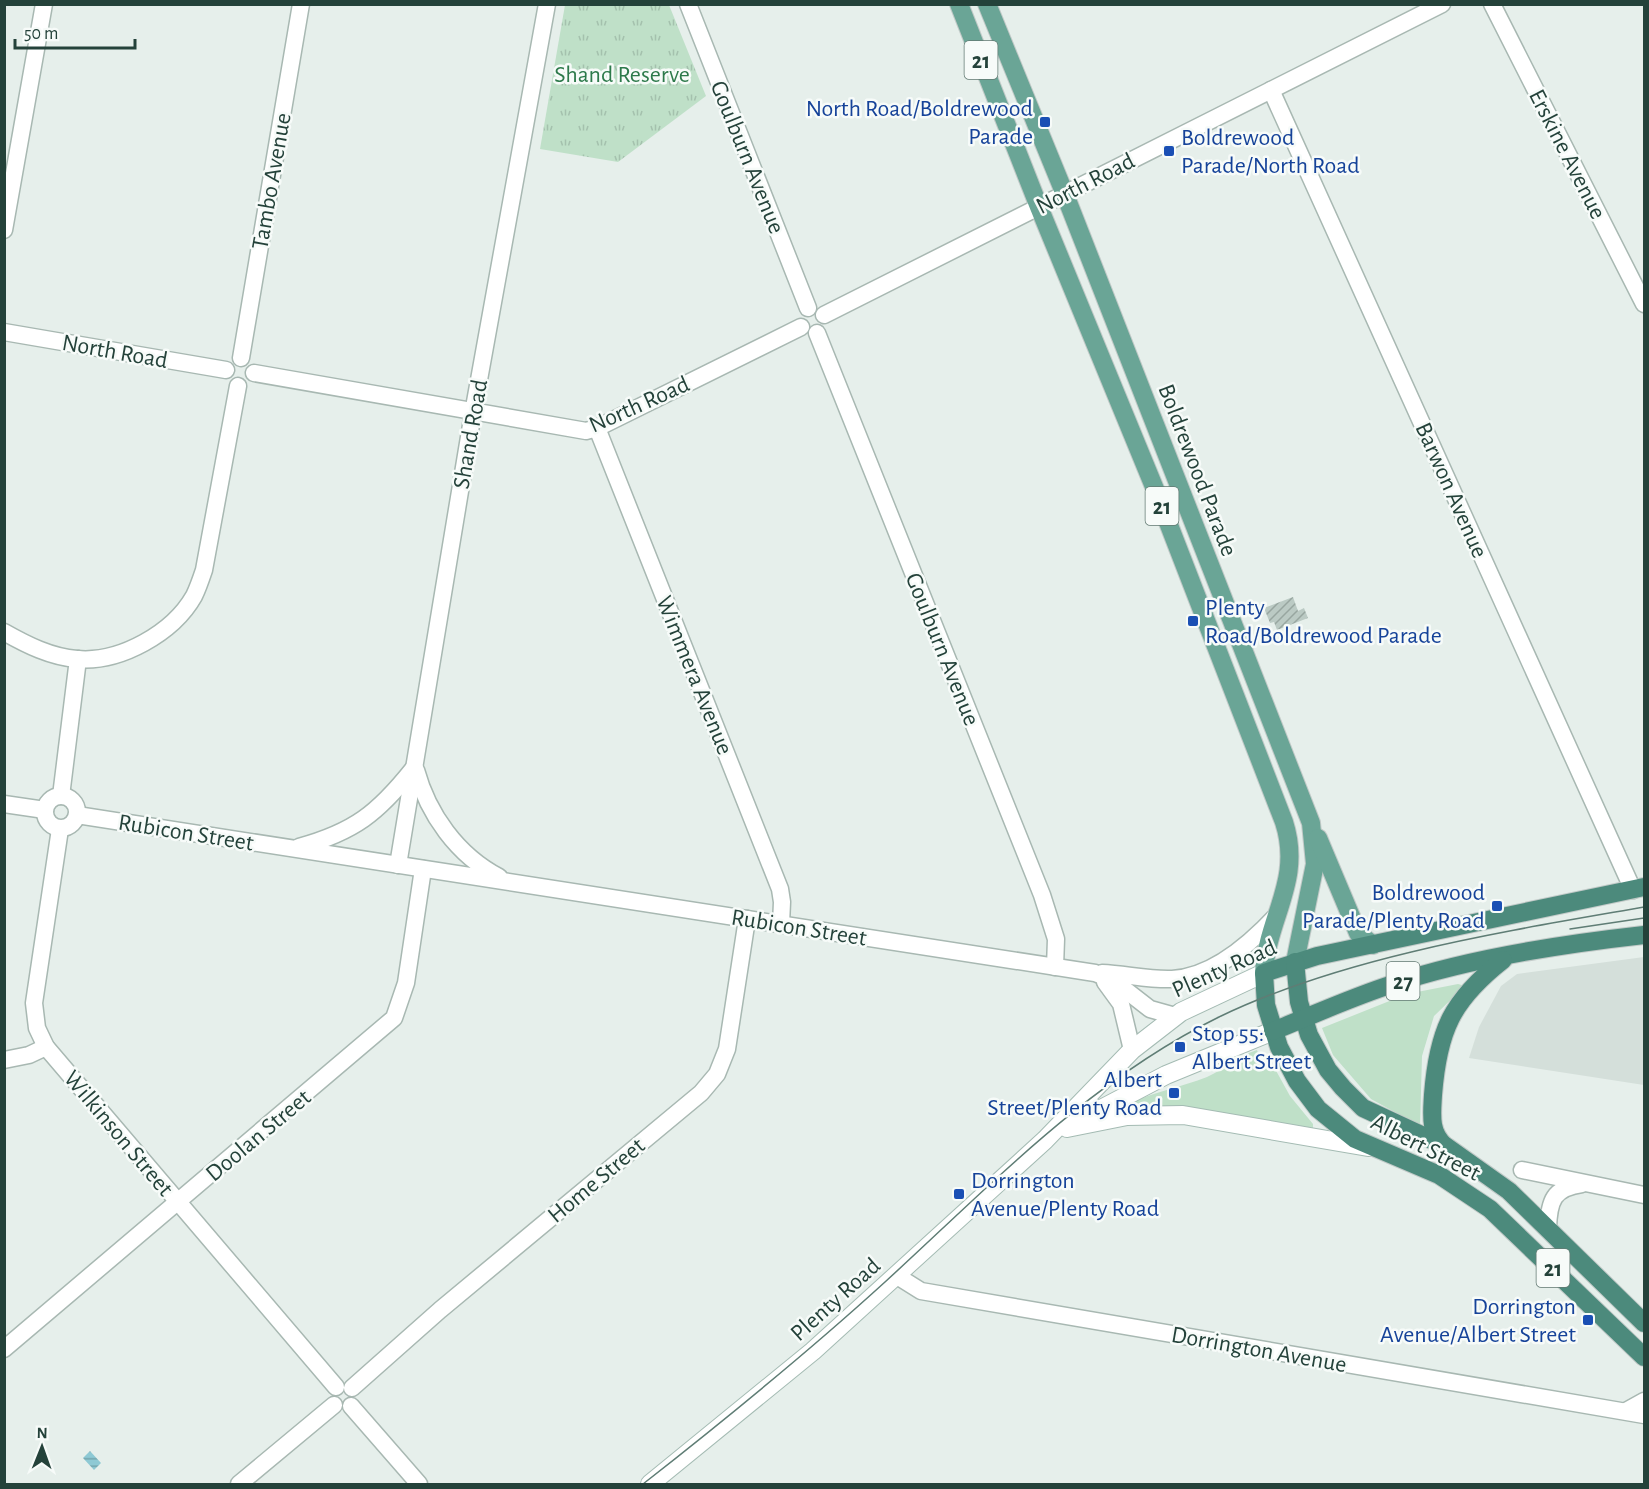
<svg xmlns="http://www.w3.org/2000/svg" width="1649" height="1489" font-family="'Alegreya Sans',sans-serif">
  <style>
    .built { fill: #d4dfda }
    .grass { fill: #bfe0c8 }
    .park { fill: url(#park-tufts) }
    .water { fill: url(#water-rules) }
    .building { fill: url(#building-hatch) }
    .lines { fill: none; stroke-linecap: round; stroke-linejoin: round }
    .minor-casing { stroke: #a8b8b2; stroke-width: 19 }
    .secondary-casing { stroke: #a4bbb3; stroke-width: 20 }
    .primary-casing { stroke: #c2cac8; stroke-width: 20 }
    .trunk-casing { stroke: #c2cac8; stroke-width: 20 }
    .minor { stroke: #fff; stroke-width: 16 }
    .secondary { stroke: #fff; stroke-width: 18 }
    .primary { stroke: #6aa596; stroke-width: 18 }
    .trunk { stroke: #4c8a7c; stroke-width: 18 }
    .tram { stroke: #5f7d75; stroke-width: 1.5 }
    .transit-dot { fill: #1a4fb4; stroke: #f7fbf9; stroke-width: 2 }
    .labels { text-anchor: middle; stroke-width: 5; stroke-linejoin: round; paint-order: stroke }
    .shield { fill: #f7fbf9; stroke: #637a73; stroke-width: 1.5 }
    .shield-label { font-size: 22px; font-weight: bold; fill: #24423a }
    .park-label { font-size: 24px; fill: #2d7a4b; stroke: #f7fbf9 }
    .transit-label { font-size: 24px; fill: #164399; stroke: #f7fbf9; text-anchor: end }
    .street-label { font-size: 24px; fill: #24423a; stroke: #f7fbf9 }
  </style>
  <defs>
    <pattern id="park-tufts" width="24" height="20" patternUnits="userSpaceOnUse" patternTransform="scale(1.5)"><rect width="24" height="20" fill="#bfe0c8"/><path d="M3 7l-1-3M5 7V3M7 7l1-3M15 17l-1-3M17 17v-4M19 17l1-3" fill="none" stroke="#a4c1ad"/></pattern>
    <pattern id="water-rules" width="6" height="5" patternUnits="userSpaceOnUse" patternTransform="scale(1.5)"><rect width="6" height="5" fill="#8ec9d4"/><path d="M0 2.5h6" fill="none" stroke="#74a5ad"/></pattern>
    <pattern id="building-hatch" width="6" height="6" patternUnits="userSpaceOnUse" patternTransform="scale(1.5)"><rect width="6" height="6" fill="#bbcac4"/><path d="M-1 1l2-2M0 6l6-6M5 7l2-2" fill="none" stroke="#98a6a0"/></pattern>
  </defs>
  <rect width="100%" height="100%" fill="#e6efeb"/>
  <polygon class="built" points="1644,957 1644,1085 1469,1058 1479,1027 1501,986 1517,974"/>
  <g class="grass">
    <polygon points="1458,984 1465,986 1434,1016 1422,1056 1420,1126 1371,1099 1333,1055 1322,1028 1407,994"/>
    <path d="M1257 1050 1260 1059 1268 1056 1290 1096 1313 1124V1128L1200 1109 1132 1108 1131 1103C1156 1091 1182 1087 1207 1077 1225 1069 1238 1056 1257 1050Z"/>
  </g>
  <polygon class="park" points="565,5 669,5 706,96 618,162 540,149"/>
  <polygon class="water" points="90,1451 101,1463 94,1470 83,1458"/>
  <polygon class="building" points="1293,597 1298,611 1304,608 1308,618 1277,630 1274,622 1270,623 1264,608"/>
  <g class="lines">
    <defs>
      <g id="minor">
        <polyline points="688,4 808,308"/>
        <polyline points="1492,4 1644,304"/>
        <polyline points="1271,90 1633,890"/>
        <polyline points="4,230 44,4"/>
        <polyline points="824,315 1442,4"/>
        <polyline points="4,332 226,370"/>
        <polyline points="817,333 1042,895 1056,939 1055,967"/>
        <polyline points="241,358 301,4"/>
        <polyline points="254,373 586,431 597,428 801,327"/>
        <polyline points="597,428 780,889 782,902 781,924"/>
        <path d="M4 632C27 645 51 657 77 659 120 663 173 633 194 596 198 588 201 579 204 570L238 386"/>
        <path d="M416 770C428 814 457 855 499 877"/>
        <circle cx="61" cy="812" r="16"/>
        <polyline points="61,796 78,659"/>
        <polyline points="4,804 45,810"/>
        <polyline points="77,815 1095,973 1114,981 1150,1009 1175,1016"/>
        <polyline points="60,829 34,1003 37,1028 46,1047 336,1387"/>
        <path d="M299 847C354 832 378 813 413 769"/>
        <polyline points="398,865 473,413 547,4"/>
        <path d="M1102 973C1125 974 1149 980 1172 979 1213 977 1250 944 1277 915"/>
        <polyline points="1105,982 1121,1004 1132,1050"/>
        <polyline points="4,1060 29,1055 46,1047"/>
        <polyline points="1522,1170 1644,1195"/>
        <path d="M1548 1228C1549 1201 1553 1188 1582 1184"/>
        <polyline points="897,1276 921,1291 1644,1415"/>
        <polyline points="4,1349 394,1018 406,983 423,869"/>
        <polyline points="352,1388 440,1310 701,1093 717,1074 727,1049 747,919"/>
        <polyline points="351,1406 419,1484"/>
        <polyline points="1626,1411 1644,1401"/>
        <polyline points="239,1484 334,1405"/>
      </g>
      <g id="secondary">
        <polyline points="1082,1119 1166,1075 1273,1031"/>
        <polyline points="1067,1128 1127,1116 1183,1115 1368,1147"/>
        <polyline points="650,1484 813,1351 1045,1140 1132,1050 1181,1012 1264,973"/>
      </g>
      <g id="primary">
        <path d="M959 4 1039 207 1157 494 1284 822C1303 881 1267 917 1264 973"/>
        <polyline points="987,4 1064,192 1311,823 1315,864 1295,962"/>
        <polyline points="1318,838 1358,933 1373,945"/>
      </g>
      <g id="trunk">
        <polyline points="1644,887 1317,956 1264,973 1266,1005 1279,1047 1297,1081 1318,1109 1355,1139 1439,1175 1490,1209 1644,1357"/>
        <polyline points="1295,962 1299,1002 1309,1035 1328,1070 1343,1088 1363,1108 1447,1147 1509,1191 1644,1323"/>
        <path d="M1273 1031C1313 1015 1352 997 1393 984 1470 958 1563 944 1644 935"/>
        <path d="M1445 1146C1429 1132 1432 1114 1433 1095 1438 1030 1452 1000 1503 960"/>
      </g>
    </defs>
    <use href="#minor" class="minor-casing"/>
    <use href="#secondary" class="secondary-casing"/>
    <use href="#primary" class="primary-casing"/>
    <use href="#trunk" class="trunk-casing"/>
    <use href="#minor" class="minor"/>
    <use href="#secondary" class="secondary"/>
    <use href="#primary" class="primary"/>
    <use href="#trunk" class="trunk"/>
    <g class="tram">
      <polyline points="1570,929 1644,918"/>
      <path d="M643 1484C726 1419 807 1353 885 1282 990 1186 1090 1080 1219 1017 1345 956 1507 931 1644 907"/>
    </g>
  </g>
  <g class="transit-dot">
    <rect x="1039" y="116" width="12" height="12" rx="3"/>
    <rect x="1163" y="145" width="12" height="12" rx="3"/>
    <rect x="1187" y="615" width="12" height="12" rx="3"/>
    <rect x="1491" y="900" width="12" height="12" rx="3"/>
    <rect x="1174" y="1041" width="12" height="12" rx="3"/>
    <rect x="1168" y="1087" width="12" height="12" rx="3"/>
    <rect x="953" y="1188" width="12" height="12" rx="3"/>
    <rect x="1582" y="1314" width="12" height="12" rx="3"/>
  </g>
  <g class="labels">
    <g class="shield">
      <rect x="964.5" y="41" width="33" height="38" rx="4.5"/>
      <rect x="1145.5" y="487" width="33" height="38" rx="4.5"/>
      <rect x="1386.5" y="962" width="33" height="38" rx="4.5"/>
      <rect x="1536.5" y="1249" width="33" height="38" rx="4.5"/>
    </g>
    <g class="shield-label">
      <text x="981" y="68">21</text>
      <text x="1162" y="514">21</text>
      <text x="1403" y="989">27</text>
      <text x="1553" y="1276">21</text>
    </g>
    <g class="park-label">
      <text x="622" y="82">Shand Reserve</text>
    </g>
    <g class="transit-label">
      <text x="1033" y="116">North Road/Boldrewood<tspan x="1033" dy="28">Parade</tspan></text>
      <text x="1181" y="145" text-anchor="start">Boldrewood<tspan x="1181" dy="28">Parade/North Road</tspan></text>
      <text x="1205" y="615" text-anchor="start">Plenty<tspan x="1205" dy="28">Road/Boldrewood Parade</tspan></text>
      <text x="1485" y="900">Boldrewood<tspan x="1485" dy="28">Parade/Plenty Road</tspan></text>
      <text x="1192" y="1041" text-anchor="start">Stop 55:<tspan x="1192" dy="28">Albert Street</tspan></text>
      <text x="1162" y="1087">Albert<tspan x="1162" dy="28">Street/Plenty Road</tspan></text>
      <text x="971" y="1188" text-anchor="start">Dorrington<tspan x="971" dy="28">Avenue/Plenty Road</tspan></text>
      <text x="1576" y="1314">Dorrington<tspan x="1576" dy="28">Avenue/Albert Street</tspan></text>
    </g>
    <g class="street-label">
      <text transform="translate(1568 154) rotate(63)" y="8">Erskine Avenue</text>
      <text transform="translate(748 157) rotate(68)" y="8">Goulburn Avenue</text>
      <text transform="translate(271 181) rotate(-80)" y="8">Tambo Avenue</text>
      <text transform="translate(1085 183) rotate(-27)" y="8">North Road</text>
      <text transform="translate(115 351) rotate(10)" y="8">North Road</text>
      <text transform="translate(639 404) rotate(-24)" y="8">North Road</text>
      <text transform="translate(470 434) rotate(-80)" y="8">Shand Road</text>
      <text transform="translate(1198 470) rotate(69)" y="8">Boldrewood Parade</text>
      <text transform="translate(1452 490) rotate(66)" y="8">Barwon Avenue</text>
      <text transform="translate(943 649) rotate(68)" y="8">Goulburn Avenue</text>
      <text transform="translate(695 675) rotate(68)" y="8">Wimmera Avenue</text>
      <text transform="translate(186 832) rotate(9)" y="8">Rubicon Street</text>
      <text transform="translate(799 927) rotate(9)" y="8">Rubicon Street</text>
      <text transform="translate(1224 968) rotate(-24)" y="8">Plenty Road</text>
      <text transform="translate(119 1133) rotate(50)" y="8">Wilkinson Street</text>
      <text transform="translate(258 1135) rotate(-40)" y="8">Doolan Street</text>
      <text transform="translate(1426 1147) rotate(27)" y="8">Albert Street</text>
      <text transform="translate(596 1180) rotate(-40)" y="8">Home Street</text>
      <text transform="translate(835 1299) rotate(-42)" y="8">Plenty Road</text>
      <text transform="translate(1259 1349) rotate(10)" y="8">Dorrington Avenue</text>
    </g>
  </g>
  <rect width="1649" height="1489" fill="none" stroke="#24423a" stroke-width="12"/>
  <g transform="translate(42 1447) rotate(1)" stroke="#f7fbf9" stroke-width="4.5" paint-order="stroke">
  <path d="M0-4.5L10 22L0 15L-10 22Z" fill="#24423a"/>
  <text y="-9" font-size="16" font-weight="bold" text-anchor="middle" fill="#24423a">N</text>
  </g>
  <path d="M15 39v9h120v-9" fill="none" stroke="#24423a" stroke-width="3"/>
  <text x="24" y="39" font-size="18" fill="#24423a" stroke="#f7fbf9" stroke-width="4.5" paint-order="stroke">50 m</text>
</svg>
